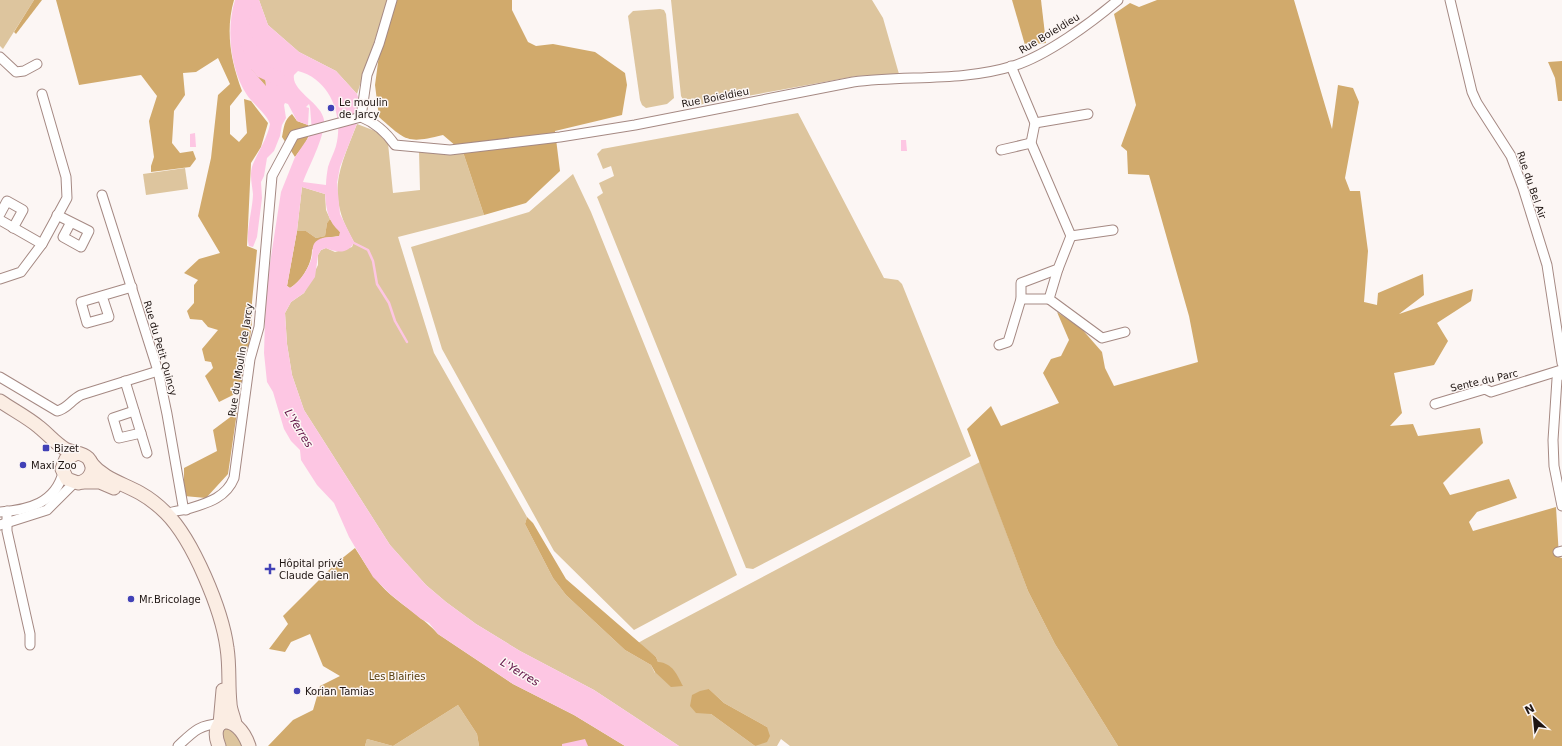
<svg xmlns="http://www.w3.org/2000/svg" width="1562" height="746" font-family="'DejaVu Sans',sans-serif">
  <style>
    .green { fill: #ddc59e; fill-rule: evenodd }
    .forest { fill: #d1aa6c }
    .water { fill: #fdc6e3; fill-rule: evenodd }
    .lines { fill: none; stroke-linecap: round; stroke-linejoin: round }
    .stream { stroke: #fdc6e3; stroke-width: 2.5 }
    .river { stroke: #fdc6e3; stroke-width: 14 }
    .minor-casing { stroke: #a58983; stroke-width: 11 }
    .secondary-casing { stroke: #a58983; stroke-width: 15 }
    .minor { stroke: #fff; stroke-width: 9 }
    .secondary { stroke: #fbede3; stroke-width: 13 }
    .poi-dot { fill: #4141b6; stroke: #fcf6f4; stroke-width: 1.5 }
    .labels { text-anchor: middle; stroke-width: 3; stroke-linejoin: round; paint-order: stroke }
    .street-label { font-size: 10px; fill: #1f1512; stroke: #fcf6f4 }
    .poi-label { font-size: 10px; fill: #1f1512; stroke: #fcf6f4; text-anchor: start }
    .park-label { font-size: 10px; fill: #5a400e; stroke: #fcf6f4 }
    .water-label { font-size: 11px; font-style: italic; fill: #601245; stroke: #fcf6f4 }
  </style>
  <rect width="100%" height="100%" fill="#fcf6f4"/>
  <g class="green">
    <polygon points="0,0 34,0 3,49 0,46"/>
    <polygon points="259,0 388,0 357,94 336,71 299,52 268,25"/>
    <polygon points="671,0 872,0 883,18 899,74 857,76 687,107 681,96"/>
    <polygon points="660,9 664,10 666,14 674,98 667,104 646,108 642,105 640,100 628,16 633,11"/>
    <polygon points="798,113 884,278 898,280 902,284 971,456 753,569 746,568 597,197 603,193 599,183 614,176 611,166 603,169 597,154 602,149"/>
    <path d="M357 124 378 132 388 143 393 193 420 190 419 152H463L484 215 398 237 434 353 527 517 525 524 553 578 566 595 625 650 651 665 655 673 658 662 656 657 638 643 645 639 980 462 1028 591 1055 644 1118 746H790L781 739 777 746H679L594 690 520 651 476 624 446 602 426 585 407 564 390 545 304 410 292 375 287 344 285 313 291 302 304 293 318 265V255L321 250 326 248 335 252 352 247 354 242C326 194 338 172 357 124ZM709 689 724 703 767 727 755 746 711 714Z"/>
    <polygon points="185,168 188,189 146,195 143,174"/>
    <polygon points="573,174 591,212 737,575 634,630 554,551 442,349 411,247 529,212"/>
    <polygon points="302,187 325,194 326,210 330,219 327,223 325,236 316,238 306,231 297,231"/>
    <polygon points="458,705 477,734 479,746 365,746 367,739 393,746"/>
    <path d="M232 726 243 746H225C222 740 221 732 224 727Z"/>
  </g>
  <g class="forest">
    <polygon points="34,0 42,0 16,34 14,32"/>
    <path d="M56 0H234C225 31 231 62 242 91L230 106V134L239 142 247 133 244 99 251 101 268 123 261 147 251 163 247 246 257 250 252 302V323L243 390 219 402 205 376 213 368 211 362 205 361 202 349 218 330 208 327 202 320 190 319 187 311 194 303V285L198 280 184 273 199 259 220 253 198 216 211 158 218 95 230 84 218 58 196 72 183 73 185 95 174 111 172 143 180 153 193 151 196 159 190 167 151 172V166L154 157 149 121 157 96 141 75 79 85Z"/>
    <path d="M389 0H512V10L528 42 536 46 553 44 595 52 625 73 627 85 622 115 555 131 560 171 526 203 484 215 463 152 443 135C407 144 406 141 379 117L375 85 385 11Z"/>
    <polygon points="1012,0 1041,0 1046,43 1025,45"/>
    <polygon points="1157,0 1294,0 1332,129 1338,85 1353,88 1359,102 1345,178 1350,191 1360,191 1368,251 1364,302 1377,305 1378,293 1423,274 1424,295 1399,314 1473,289 1471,301 1437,323 1448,341 1434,365 1394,373 1402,413 1390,426 1413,424 1418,436 1480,428 1483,443 1443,483 1450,495 1509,479 1517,498 1477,512 1469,522 1473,531 1556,507 1559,557 1562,558 1562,746 1118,746 1055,644 1028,591 967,429 991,406 1001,426 1059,403 1043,373 1051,359 1061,356 1069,340 1057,312 1081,328 1102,352 1105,368 1114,386 1198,362 1189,316 1149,175 1128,174 1127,151 1121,146 1136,105 1114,14 1130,3 1139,7"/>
    <path d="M247 44C256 56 266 70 266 87L251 69Z"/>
    <polygon points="1562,61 1562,101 1558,101 1555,78 1548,62"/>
    <path d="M292 114 297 121 308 125C312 138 303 146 295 157L282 137C284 127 284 120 292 114Z"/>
    <path d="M330 219 340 232V236L323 238 312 250C312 264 302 281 290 288L287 286 297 231H306L316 238 325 236 327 223Z"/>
    <polygon points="237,412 228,474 206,498 184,496 184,468 217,451 213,430"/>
    <path d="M527 517 533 523 566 579 656 657 658 662C673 663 677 675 683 686L671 687 655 672 651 665 625 650 566 595 553 578 525 524Z"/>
    <path d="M355 548C366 565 375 581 391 595 406 608 425 619 438 634L513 684 574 715 625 746H479L477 734 458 705 393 746 367 739 365 746H268L293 720 313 710 320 686 340 676 323 666 310 634 291 642 285 652 269 649 288 624 283 616 335 564Z"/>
    <polygon points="709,689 724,703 767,727 770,736 767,742 755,746 711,714 696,713 690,706 692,695 700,691"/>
  </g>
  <g class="water">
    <path d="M235 0H259L268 25 299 52 336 71 357 94 360 103 358 121 340 167 337 183 340 214 354 242C349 254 337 253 326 248L321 250 318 255 315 277 304 293 291 302 285 313 287 344 292 375 304 410 390 545 426 585 446 602 476 624 520 651 594 690 679 746H625L574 715 513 684 438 634 429 623 421 619 390 594 373 577 349 537 334 503 317 485 301 460 300 450 291 441 284 429 273 392 267 382 264 353 266 289 281 192 295 157 312 132 310 107 309 104 306 107 309 108 308 125 297 121 288 104 285 103 284 105 286 118 282 125 280 136 274 151 267 158 264 176 261 182 262 198 257 237 253 247 249 246C245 234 253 208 253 194 252 184 249 174 253 164 259 150 267 139 270 124 266 113 254 105 247 95 230 70 226 28 235 0ZM247 45C257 53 266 72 266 86L251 69ZM298 71C330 79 344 116 336 146 334 153 330 160 328 167 327 173 326 179 326 185L303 182C309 166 325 137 324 120 322 103 291 91 294 75ZM302 187 325 194C326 209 328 222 340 232L339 236C333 238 324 236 318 240 311 244 313 251 312 257 309 268 300 282 290 288L287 286 297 231Z"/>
    <polygon points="195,133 196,147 190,147 190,134"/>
    <polygon points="901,140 906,140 907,151 901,151"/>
    <polygon points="585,739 588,746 562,746 562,744"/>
  </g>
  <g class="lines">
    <polyline class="stream" points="352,242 368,250 373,261 377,284 389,303 395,321 407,342"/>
    <polyline class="river" points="245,0 242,23 243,35 250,47 253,61 262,71 279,79"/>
    <defs>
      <g id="minor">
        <polyline points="1450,0 1472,92 1477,103 1511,156 1523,188 1547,265 1562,363"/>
        <polyline points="0,57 16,72 24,71 37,64"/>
        <polyline points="1011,66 1035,123 1031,143 1071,236 1113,230"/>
        <polyline points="361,117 367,75 379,44 392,0"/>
        <polyline points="1035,123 1088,114"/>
        <polyline points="1001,150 1031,143"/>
        <polyline points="102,195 158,371 167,414 183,506 186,510"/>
        <polyline points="0,214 7,201 23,210 13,228"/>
        <polyline points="57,215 89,231 81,247 63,237 71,222"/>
        <polyline points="0,220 42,244"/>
        <polyline points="1058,269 1049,299 1102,338 1125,332"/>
        <polyline points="0,279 21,272 42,244 67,198 66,177 42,94"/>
        <polyline points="102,296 109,317 87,323 81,302 132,287"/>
        <polyline points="1021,299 1049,299"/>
        <polyline points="999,345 1008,342 1021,299 1021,283 1058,269 1071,236"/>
        <polyline points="1562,370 1557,379 1553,440 1554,466 1562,506"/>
        <path d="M0 377 57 411C67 409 71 400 81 395L158 371"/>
        <polyline points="125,381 147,453"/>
        <polyline points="1435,404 1485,389 1491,392 1561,370"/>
        <polyline points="134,411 113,418 119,438 141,433"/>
        <polyline points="7,511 7,531 30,634 30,645"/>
        <path d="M0 512C29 510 55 503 63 473"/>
        <path d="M167 514C175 510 181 511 188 509 207 503 226 498 234 478L250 359 259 327 272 176 294 135 361 117C376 123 386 132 395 145L450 150 560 137 635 125 853 82C906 75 961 82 1013 66 1046 56 1091 23 1118 0"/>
        <polyline points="0,525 47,510 74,483"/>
        <polyline points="1558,552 1562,551"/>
        <path d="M178 746C192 733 199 724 220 724"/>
      </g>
      <g id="secondary">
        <path d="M0 401C13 410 27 417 39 427 48 434 55 443 65 449 72 453 82 452 88 458 97 468 90 481 78 483L67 479 62 469 66 459 77 453"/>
        <path d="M91 463C104 479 122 483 140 493 149 498 158 505 166 513 193 540 222 610 227 648 230 667 228 685 230 703 230 710 234 717 235 724"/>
        <polyline points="83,482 100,482 114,488"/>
        <polyline points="220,724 223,690"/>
        <path d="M219 746C207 717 237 711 249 746"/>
      </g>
    </defs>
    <use href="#minor" class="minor-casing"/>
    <use href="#secondary" class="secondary-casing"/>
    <use href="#minor" class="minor"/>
    <use href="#secondary" class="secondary"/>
  </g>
  <g class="poi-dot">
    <circle cx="331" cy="108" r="4"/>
    <rect x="42" y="444" width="8" height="8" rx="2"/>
    <circle cx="23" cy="465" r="4"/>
    <path d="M268 563h4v4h4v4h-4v4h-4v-4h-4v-4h4z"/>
    <circle cx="131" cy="599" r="4"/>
    <circle cx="297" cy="691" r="4"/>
  </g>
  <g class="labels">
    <g class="street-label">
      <text transform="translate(1049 33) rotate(-31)" y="4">Rue Boieldieu</text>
      <text transform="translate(715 97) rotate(-11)" y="4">Rue Boieldieu</text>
      <text transform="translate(1532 185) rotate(71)" y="4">Rue du Bel Air</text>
      <text transform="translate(161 348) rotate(74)" y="4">Rue du Petit Quincy</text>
      <text transform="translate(240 360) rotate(-81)" y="4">Rue du Moulin de Jarcy</text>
      <text transform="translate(1484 380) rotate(-13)" y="4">Sente du Parc</text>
    </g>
    <g class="poi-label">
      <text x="339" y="106">Le moulin<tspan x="339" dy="12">de Jarcy</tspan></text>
      <text x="54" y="452">Bizet</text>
      <text x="31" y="469">Maxi Zoo</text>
      <text x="279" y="567">Hôpital privé<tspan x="279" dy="12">Claude Galien</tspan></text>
      <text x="139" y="603">Mr.Bricolage</text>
      <text x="305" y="695">Korian Tamias</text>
    </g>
    <g class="park-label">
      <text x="397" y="680">Les Blairies</text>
    </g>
    <g class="water-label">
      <text transform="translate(299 428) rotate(58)" y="4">L'Yerres</text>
      <text transform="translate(520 672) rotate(31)" y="4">L'Yerres</text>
    </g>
  </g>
  <g transform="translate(1534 718) rotate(333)" stroke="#fcf6f4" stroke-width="3" paint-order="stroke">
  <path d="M0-3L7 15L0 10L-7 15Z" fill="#1f1512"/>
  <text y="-6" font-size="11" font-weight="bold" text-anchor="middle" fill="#1f1512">N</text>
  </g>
</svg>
